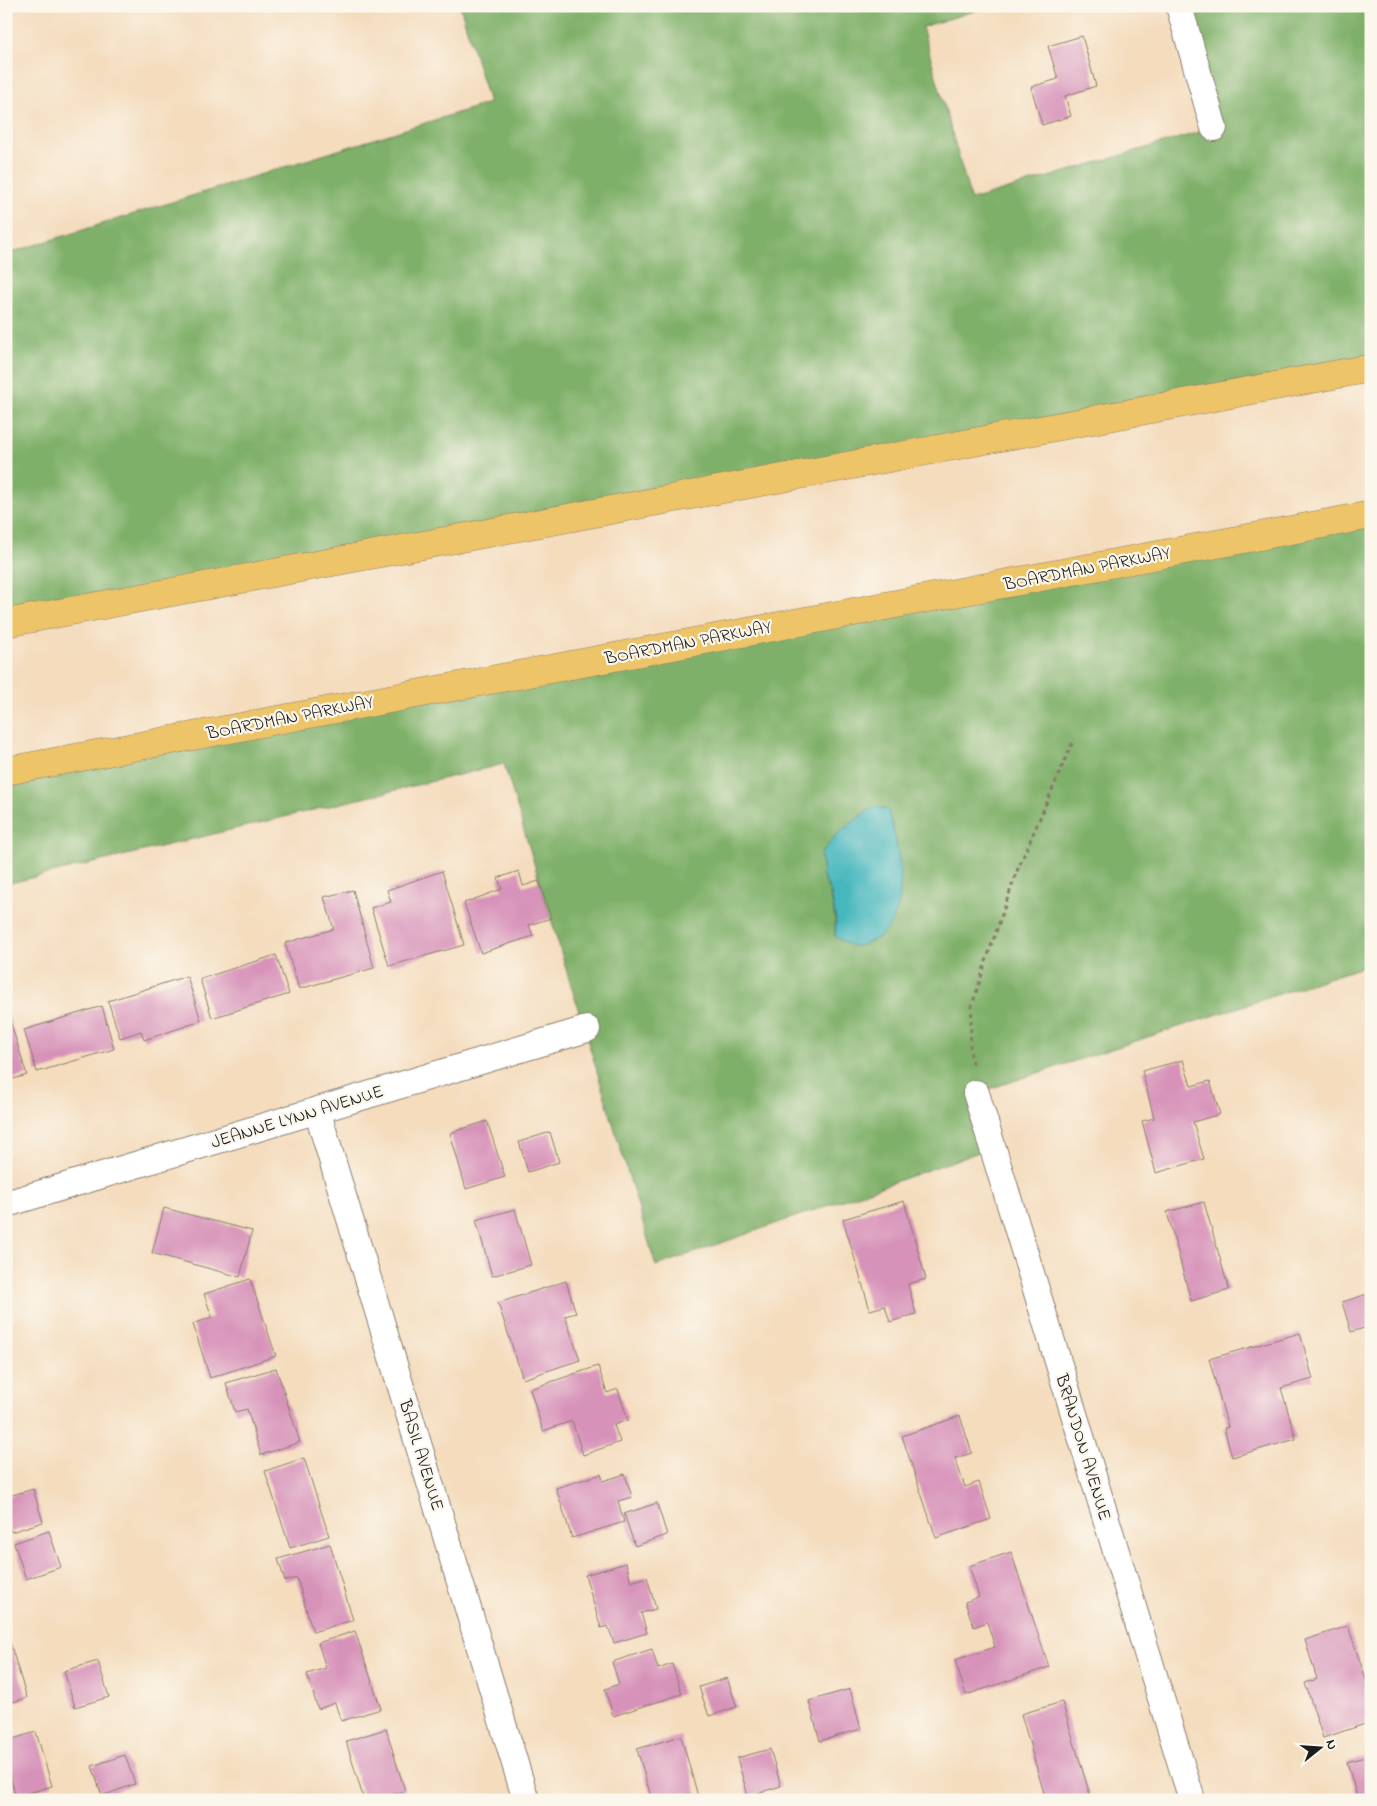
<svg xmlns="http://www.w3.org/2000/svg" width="1377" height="1806" font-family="'Indie Flower',sans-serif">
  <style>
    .forest { fill: #7fb069; stroke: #4e6642; fill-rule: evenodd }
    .water { fill: #47b7be; stroke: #326a6d }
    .building { fill: #d792b9 }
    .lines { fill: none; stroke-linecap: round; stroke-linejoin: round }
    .street-casing { stroke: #887c6c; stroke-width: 28 }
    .highway-casing { stroke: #887c6c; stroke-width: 29 }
    .path { stroke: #887c6c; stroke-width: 3; stroke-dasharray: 4 4; stroke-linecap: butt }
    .street { stroke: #fff; stroke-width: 26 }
    .highway { stroke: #eec469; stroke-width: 28 }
    .labels { text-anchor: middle; stroke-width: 4.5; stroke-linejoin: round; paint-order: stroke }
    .street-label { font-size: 18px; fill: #1c1c1c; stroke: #fbf7ec }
  </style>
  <rect width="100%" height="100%" fill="#fbf7ec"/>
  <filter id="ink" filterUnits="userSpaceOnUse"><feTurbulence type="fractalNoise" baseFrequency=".02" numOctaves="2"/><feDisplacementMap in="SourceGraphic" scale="10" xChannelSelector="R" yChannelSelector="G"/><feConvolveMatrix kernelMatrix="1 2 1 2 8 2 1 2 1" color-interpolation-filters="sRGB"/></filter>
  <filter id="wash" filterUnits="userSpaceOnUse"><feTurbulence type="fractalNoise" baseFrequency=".0096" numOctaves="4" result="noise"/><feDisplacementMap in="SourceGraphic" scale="20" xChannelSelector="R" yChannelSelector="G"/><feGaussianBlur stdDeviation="1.12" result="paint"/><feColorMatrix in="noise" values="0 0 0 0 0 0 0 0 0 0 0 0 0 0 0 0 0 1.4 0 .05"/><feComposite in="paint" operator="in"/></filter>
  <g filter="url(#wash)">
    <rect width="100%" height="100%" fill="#f4dcbd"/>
    <g class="forest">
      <polygon points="460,6 991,6 922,27 971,200 1213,128 1179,6 1371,6 1371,368 6,623 6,254 489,103"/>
      <path d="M1371 515V964L977 1093 993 1147 656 1266 504 764 6 884V771ZM888 810 901 879 835 936C836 914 832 896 823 876Z"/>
    </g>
    <path class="water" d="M874 806 888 810C899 845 915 920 873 940 854 949 852 948 835 936L836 920 831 894 823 876 821 854 836 835Z"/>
    <g id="blocks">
      <g class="building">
        <polygon points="1082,36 1096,86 1065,96 1071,116 1042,125 1031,87 1058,79 1048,46"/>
        <polygon points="442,871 464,945 389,966 371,908 391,902 387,890"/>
        <polygon points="519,871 523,886 539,881 551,918 529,925 533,936 481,953 464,903 502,889 498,878"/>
        <polygon points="353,890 374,968 299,989 285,943 334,929 324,897"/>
        <polygon points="276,955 289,994 212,1018 200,979"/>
        <polygon points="187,976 201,1021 144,1040 141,1031 120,1038 108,1001"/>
        <polygon points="102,1006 114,1049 37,1072 24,1030"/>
        <polygon points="6,1008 27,1075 6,1081"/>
        <polygon points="1183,1060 1191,1086 1210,1081 1220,1114 1193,1122 1204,1159 1156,1173 1142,1121 1154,1118 1142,1071"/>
        <polygon points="487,1121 505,1177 466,1189 450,1133"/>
        <polygon points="550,1132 559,1162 528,1172 519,1142"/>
        <polygon points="904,1201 926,1279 908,1284 916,1314 890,1322 885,1306 870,1310 843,1219"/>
        <polygon points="1204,1202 1229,1290 1191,1301 1167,1212"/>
        <polygon points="164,1208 252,1231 240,1277 152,1253"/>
        <polygon points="515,1209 531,1265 492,1276 476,1220"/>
        <polygon points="250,1279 276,1356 210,1378 193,1324 212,1317 204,1294"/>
        <polygon points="566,1281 576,1313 565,1316 580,1360 523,1379 498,1303"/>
        <polygon points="1371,1293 1371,1326 1351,1332 1342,1302"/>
        <polygon points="1300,1333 1313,1379 1281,1388 1296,1439 1232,1457 1224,1428 1228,1427 1209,1359"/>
        <polygon points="598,1366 607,1393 618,1389 628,1420 614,1425 620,1442 583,1455 572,1421 543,1431 530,1389"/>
        <polygon points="276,1368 300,1442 261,1455 247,1409 235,1412 226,1383"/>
        <polygon points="960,1416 972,1453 955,1458 965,1487 979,1482 991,1519 936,1538 902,1436"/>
        <polygon points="304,1458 329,1536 290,1548 265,1471"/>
        <polygon points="601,1474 603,1481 625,1474 632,1497 618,1501 624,1522 572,1538 556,1488"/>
        <polygon points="33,1489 43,1522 11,1532 6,1517 6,1497"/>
        <polygon points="657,1503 667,1535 635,1546 624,1514"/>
        <polygon points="49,1531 61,1567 26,1579 14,1543"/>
        <polygon points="330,1544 353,1620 313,1632 297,1578 285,1581 278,1559"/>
        <polygon points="1011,1552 1049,1667 966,1695 955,1660 995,1647 987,1622 974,1627 965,1602 979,1597 969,1566"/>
        <polygon points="626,1563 631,1582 647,1577 656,1609 641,1613 647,1633 614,1643 608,1626 601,1628 585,1575"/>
        <polygon points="1348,1626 1371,1694 1371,1722 1323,1738 1305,1683 1317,1679 1305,1640"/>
        <polygon points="355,1631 381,1709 341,1721 335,1703 318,1709 307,1674 326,1668 318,1643"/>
        <polygon points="10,1643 27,1698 6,1704 6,1644"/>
        <polygon points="652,1649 658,1669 672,1664 682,1694 613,1716 605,1689 619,1684 612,1662"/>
        <polygon points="98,1661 109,1697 75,1707 64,1671"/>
        <polygon points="727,1678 737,1707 709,1716 699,1687"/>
        <polygon points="850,1689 861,1729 820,1741 809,1701"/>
        <polygon points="1062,1702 1090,1795 1073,1800 1046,1800 1021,1714"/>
        <polygon points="386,1729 405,1791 376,1800 364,1800 346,1741"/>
        <polygon points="36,1732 52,1786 16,1797 6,1762 6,1741"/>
        <polygon points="681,1736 699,1800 652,1800 637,1749"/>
        <polygon points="770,1749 781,1786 748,1796 737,1758"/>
        <polygon points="125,1755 135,1784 102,1796 92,1766"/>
        <polygon points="1371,1755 1371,1800 1358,1800 1347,1762"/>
      </g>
    </g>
  </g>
  <g filter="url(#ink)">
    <use href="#blocks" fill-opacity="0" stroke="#887c6c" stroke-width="1"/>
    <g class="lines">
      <defs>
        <g id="street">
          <polyline points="1179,6 1214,128"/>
          <polyline points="976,1093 1192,1800"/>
          <polyline points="317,1110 526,1800"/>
          <polyline points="6,1204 587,1029"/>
        </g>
        <g id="highway">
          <polyline points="6,623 1371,368"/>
          <polyline points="6,771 1371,515"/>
        </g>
      </defs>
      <use href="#street" class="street-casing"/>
      <use href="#highway" class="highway-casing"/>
      <polyline class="path" points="972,1064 970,1048 972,1006 987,958 1017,871 1074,739"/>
      <use href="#street" class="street"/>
      <use href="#highway" class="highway"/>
    </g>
  </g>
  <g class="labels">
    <g class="street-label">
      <text transform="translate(1087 568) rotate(-11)" y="6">BOARDMAN PARKWAY</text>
      <text transform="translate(688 642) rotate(-11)" y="6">BOARDMAN PARKWAY</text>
      <text transform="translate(290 717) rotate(-11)" y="6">BOARDMAN PARKWAY</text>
      <text transform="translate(297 1116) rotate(-17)" y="6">JEANNE LYNN AVENUE</text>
      <text transform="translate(1084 1447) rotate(73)" y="6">BRANDON AVENUE</text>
      <text transform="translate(422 1455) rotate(73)" y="6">BASIL AVENUE</text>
    </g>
  </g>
  <rect width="1377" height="1806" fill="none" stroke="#fbf7ec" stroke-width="25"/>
  <g transform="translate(1320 1748) rotate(73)" stroke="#fbf7ec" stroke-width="4" paint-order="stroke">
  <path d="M0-4L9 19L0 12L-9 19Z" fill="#1c1c1c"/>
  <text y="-8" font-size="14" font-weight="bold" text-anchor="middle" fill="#1c1c1c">N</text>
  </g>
</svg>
